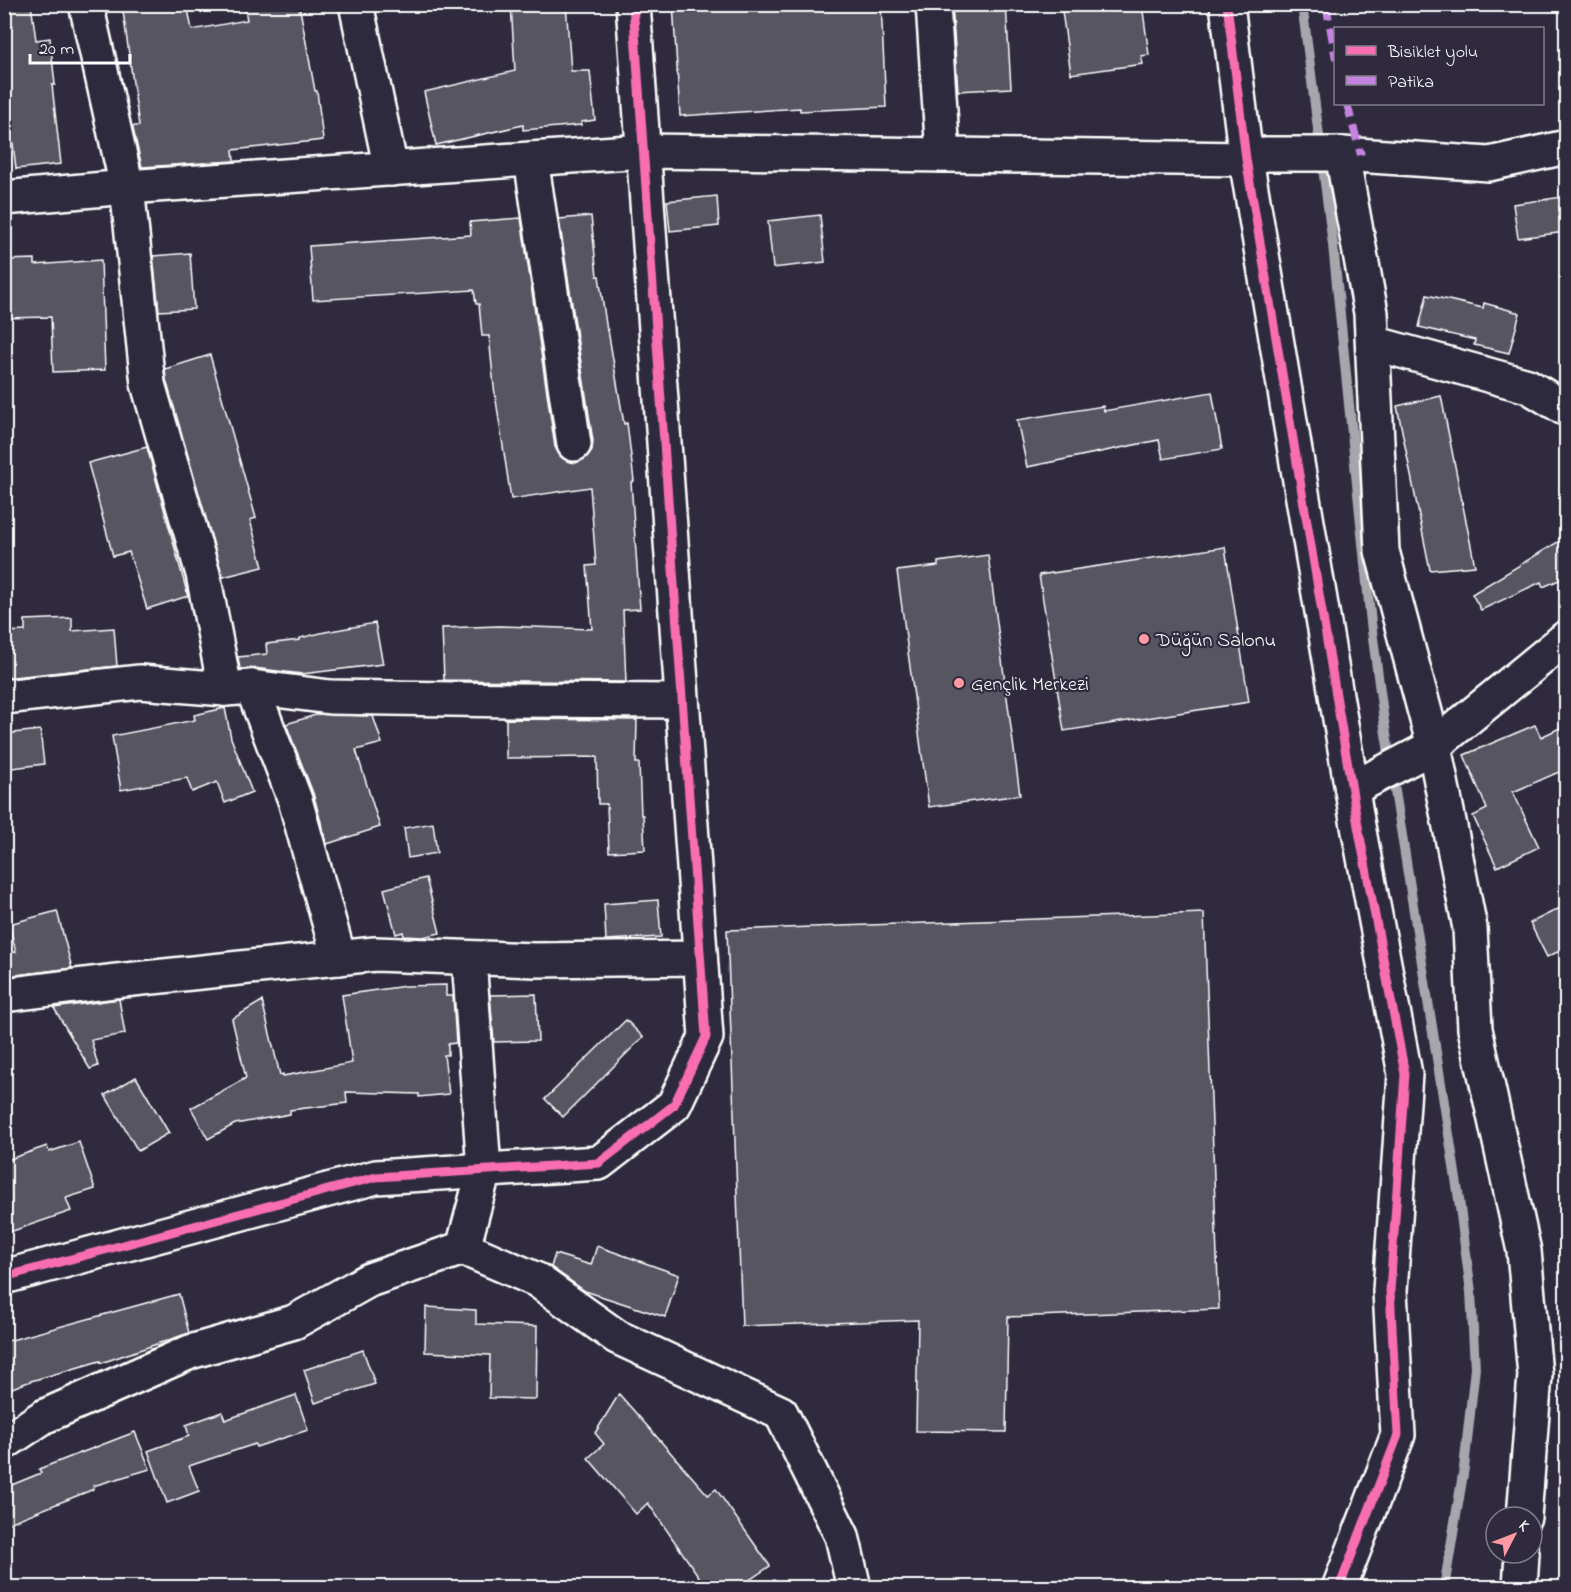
<svg xmlns="http://www.w3.org/2000/svg" width="1571" height="1592" font-family="'Indie Flower',sans-serif">
  <style>
    .lines { fill: none; stroke-linecap: round; stroke-linejoin: round }
    .stream { stroke: #a7a6ad; stroke-width: 10 }
    .building { fill: #595564; stroke: #fff; stroke-width: 1.5 }
    .street-casing { stroke: #fff; stroke-width: 38 }
    .secondary-casing { stroke: #fff; stroke-width: 38 }
    .street { stroke: #2f2a3d; stroke-width: 33 }
    .secondary { stroke: #2f2a3d; stroke-width: 33 }
    .quiet { stroke: #c483df; stroke-width: 8; stroke-dasharray: 15 8; stroke-linecap: butt }
    .cycleway-casing { stroke: #2f2a3d; stroke-width: 13 }
    .cycleway { stroke: #f96db3; stroke-width: 9 }
    .poi-dot { fill: #ff9aa2; stroke: #2f2a3d; stroke-width: 2 }
    .labels { text-anchor: middle; stroke-width: 4.5; stroke-linejoin: round; paint-order: stroke }
    .poi-label { font-size: 20px; fill: #fff; stroke: #2f2a3d; text-anchor: start }
  </style>
  <rect width="100%" height="100%" fill="#2f2a3d"/>
  <filter id="ink" filterUnits="userSpaceOnUse"><feTurbulence type="fractalNoise" baseFrequency=".0167" numOctaves="2"/><feDisplacementMap in="SourceGraphic" scale="12" xChannelSelector="R" yChannelSelector="G"/><feConvolveMatrix kernelMatrix="1 2 1 2 8 2 1 2 1" color-interpolation-filters="sRGB"/></filter>
  <g filter="url(#ink)">
    <g class="lines">
      <polyline class="stream" points="1302,4 1333,245 1371,623 1384,721 1458,1192 1471,1292 1475,1368 1464,1468 1444,1588"/>
    </g>
    <g class="building">
      <polygon points="4,4 31,4 36,40 50,38 55,85 52,85 61,164 16,169 4,67 4,43 8,42"/>
      <polygon points="122,4 187,4 192,30 247,20 244,4 299,4 315,91 317,91 323,140 233,150 234,161 142,167 133,129 133,126 139,126"/>
      <polygon points="511,4 566,4 571,71 590,71 595,120 581,122 581,125 523,130 523,125 436,145 424,92 515,71"/>
      <polygon points="673,4 881,4 886,107 800,111 800,108 680,116"/>
      <polygon points="952,4 1006,4 1011,88 958,91"/>
      <polygon points="1061,4 1142,4 1149,55 1141,56 1143,64 1071,74"/>
      <polygon points="717,196 719,226 670,231 667,201"/>
      <polygon points="1562,197 1566,232 1518,238 1513,204"/>
      <polygon points="820,215 825,262 773,268 768,221"/>
      <polygon points="591,216 597,276 599,276 607,331 608,330 624,424 627,423 634,481 631,482 640,609 623,610 626,682 444,680 442,628 499,626 592,629 587,566 596,565 590,487 511,499 494,387 489,336 482,336 479,304 476,304 474,290 313,300 309,246 471,235 470,222 521,218 555,447 560,456 567,461 576,463 586,458 592,450 593,441 559,219"/>
      <polygon points="190,253 194,309 159,311 153,256"/>
      <polygon points="35,259 35,265 101,260 105,370 53,372 51,317 4,318 4,260"/>
      <polygon points="1427,295 1483,308 1484,303 1520,313 1509,353 1474,345 1475,340 1419,327"/>
      <polygon points="210,355 256,518 250,520 263,567 223,577 166,380 165,369"/>
      <polygon points="1212,392 1222,449 1163,459 1159,440 1027,467 1017,420 1103,406 1104,411"/>
      <polygon points="1441,396 1475,566 1430,570 1397,406"/>
      <polygon points="147,447 188,596 147,609 129,552 113,556 88,463"/>
      <polygon points="1566,537 1566,577 1543,587 1541,582 1481,610 1472,594"/>
      <polygon points="1225,547 1249,702 1064,731 1039,575"/>
      <polygon points="988,555 1020,795 929,807 897,571 938,566 938,562"/>
      <polygon points="72,618 72,631 114,628 117,666 4,678 4,632 25,631 25,620"/>
      <polygon points="375,623 383,664 302,674 254,668 240,669 238,657 267,654 266,644 300,640 300,638 325,632"/>
      <polygon points="225,708 231,738 252,792 225,803 217,782 192,792 187,778 121,790 112,736 195,720 194,715"/>
      <polygon points="319,714 373,716 382,743 356,750 380,827 327,844 313,793 286,724"/>
      <polygon points="506,719 637,720 636,763 639,763 641,815 643,815 645,850 609,852 607,804 598,804 597,757 506,758"/>
      <polygon points="1535,725 1541,737 1566,725 1566,769 1513,792 1539,847 1497,867 1473,816 1487,809 1464,755"/>
      <polygon points="40,730 44,764 4,769 4,734"/>
      <polygon points="433,823 437,853 408,858 404,828"/>
      <polygon points="426,878 440,933 423,937 404,936 403,932 396,934 384,889"/>
      <polygon points="658,900 661,937 606,940 604,904"/>
      <polygon points="1566,905 1566,948 1547,957 1530,923"/>
      <polygon points="57,911 72,968 8,976 4,954 16,952 9,924"/>
      <polygon points="1204,913 1219,1309 1008,1317 1006,1432 916,1431 918,1320 742,1326 727,930"/>
      <polygon points="446,985 446,996 453,996 456,1043 448,1044 448,1055 444,1055 449,1094 419,1097 419,1094 346,1092 347,1103 290,1110 290,1114 235,1124 208,1139 191,1108 246,1078 232,1019 262,1001 280,1075 283,1074 283,1076 352,1063 342,995 406,986"/>
      <polygon points="536,994 538,1041 494,1042 490,995"/>
      <polygon points="119,999 125,1034 91,1040 98,1066 90,1069 54,1008"/>
      <polygon points="626,1020 643,1037 563,1117 545,1099"/>
      <polygon points="136,1077 169,1133 138,1151 105,1095"/>
      <polygon points="79,1142 95,1189 66,1198 71,1211 4,1234 4,1161 47,1146 49,1152"/>
      <polygon points="597,1246 679,1275 665,1317 585,1291 551,1267 555,1254 591,1265"/>
      <polygon points="179,1294 189,1333 101,1363 100,1361 31,1381 4,1391 4,1342"/>
      <polygon points="426,1307 476,1310 476,1324 537,1326 536,1399 489,1398 490,1355 425,1352"/>
      <polygon points="363,1350 375,1384 315,1403 304,1370"/>
      <polygon points="619,1394 708,1495 716,1489 770,1566 739,1587 706,1587 648,1503 636,1514 588,1458 604,1444 595,1433"/>
      <polygon points="296,1395 308,1430 256,1447 255,1444 189,1466 199,1491 167,1503 148,1451 189,1436 186,1425 222,1412 225,1420"/>
      <polygon points="135,1432 150,1469 93,1486 94,1489 4,1525 4,1488 41,1473 39,1469"/>
    </g>
    <g class="lines">
      <defs>
        <g id="street">
          <polyline points="86,4 127,187 148,384 203,574 225,689"/>
          <polyline points="356,4 391,169"/>
          <polyline points="933,4 943,155"/>
          <polyline points="1227,4 1246,159 1358,826 1405,1074 1390,1291 1398,1435 1339,1588"/>
          <polyline points="1342,154 1371,313 1382,551 1434,746 1470,928 1475,1029 1524,1251 1535,1375 1524,1517"/>
          <polyline points="531,159 574,444"/>
          <polyline points="4,198 127,187 644,151"/>
          <polyline points="1373,343 1528,386 1566,409"/>
          <polyline points="252,687 295,800 339,958"/>
          <polyline points="4,697 140,682 225,689 252,687 330,697 511,700 682,701"/>
          <polyline points="1352,789 1434,746 1566,638"/>
          <polyline points="4,995 115,981 375,954 535,960 700,958"/>
          <polyline points="463,1248 537,1280 617,1337 781,1413 842,1536 854,1588"/>
          <polyline points="4,1443 43,1417 190,1352 294,1322 369,1280 463,1248 484,1170 469,958"/>
          <polyline points="1520,1588 1522,1553"/>
        </g>
        <g id="secondary">
          <polyline points="644,151 1246,159 1265,154 1342,154 1489,164 1566,147"/>
          <polyline points="4,1277 376,1177 599,1163 674,1105 706,1037 633,4"/>
        </g>
      </defs>
      <use href="#street" class="street-casing"/>
      <use href="#secondary" class="secondary-casing"/>
      <use href="#street" class="street"/>
      <use href="#secondary" class="secondary"/>
      <g class="quiet">
        <polyline points="1326,4 1336,59"/>
        <polyline points="1347,104 1361,155"/>
      </g>
      <defs>
        <g id="cycleway">
          <polyline points="1227,4 1246,159 1358,826 1405,1074 1390,1291 1398,1435 1339,1588"/>
          <polyline points="4,1277 376,1177 599,1163 674,1105 706,1037 633,4"/>
        </g>
      </defs>
      <use href="#cycleway" class="cycleway-casing"/>
      <use href="#cycleway" class="cycleway"/>
    </g>
  </g>
  <g class="poi-dot">
    <circle cx="1144" cy="639" r="6"/>
    <circle cx="959" cy="683" r="6"/>
  </g>
  <g class="labels">
    <g class="poi-label">
      <text x="1156" y="646">Düğün Salonu</text>
      <text x="971" y="690">Gençlik Merkezi</text>
    </g>
  </g>
  <rect width="1571" height="1592" fill="none" stroke="#2f2a3d" stroke-width="24"/>
  <rect x="12" y="12" width="1547" height="1568" fill="none" stroke="#fff" stroke-width="2" filter="url(#ink)"/>
  <rect x="1334" y="27" width="210" height="78" fill="#2f2a3d" stroke="#827f8b" stroke-width="1.5"/>
  <rect x="1346" y="46" width="30" height="9" fill="#f96db3" stroke="#827f8b" stroke-width="1.5"/>
  <text x="1388" y="57" font-size="18" fill="#ffffff">Bisiklet yolu</text>
  <rect x="1346" y="76" width="30" height="9" fill="#c483df" stroke="#827f8b" stroke-width="1.5"/>
  <text x="1388" y="87" font-size="18" fill="#ffffff">Patika</text>
  <g transform="translate(1514 1535) rotate(48)"><circle r="28" fill="#2f2a3d" stroke="#827f8b" stroke-width="1.5"/>
  <path d="M0-4.5L10 22L0 15L-10 22Z" fill="#ff9aa2"/>
  <text y="-9" font-size="16" font-weight="bold" text-anchor="middle" fill="#ffffff">K</text>
  </g>
  <path d="M30 54v9h100v-9" fill="none" stroke="#ffffff" stroke-width="3"/>
  <text x="39" y="54" font-size="18" fill="#ffffff" stroke="#2f2a3d" stroke-width="4.5" paint-order="stroke">20 m</text>
</svg>
